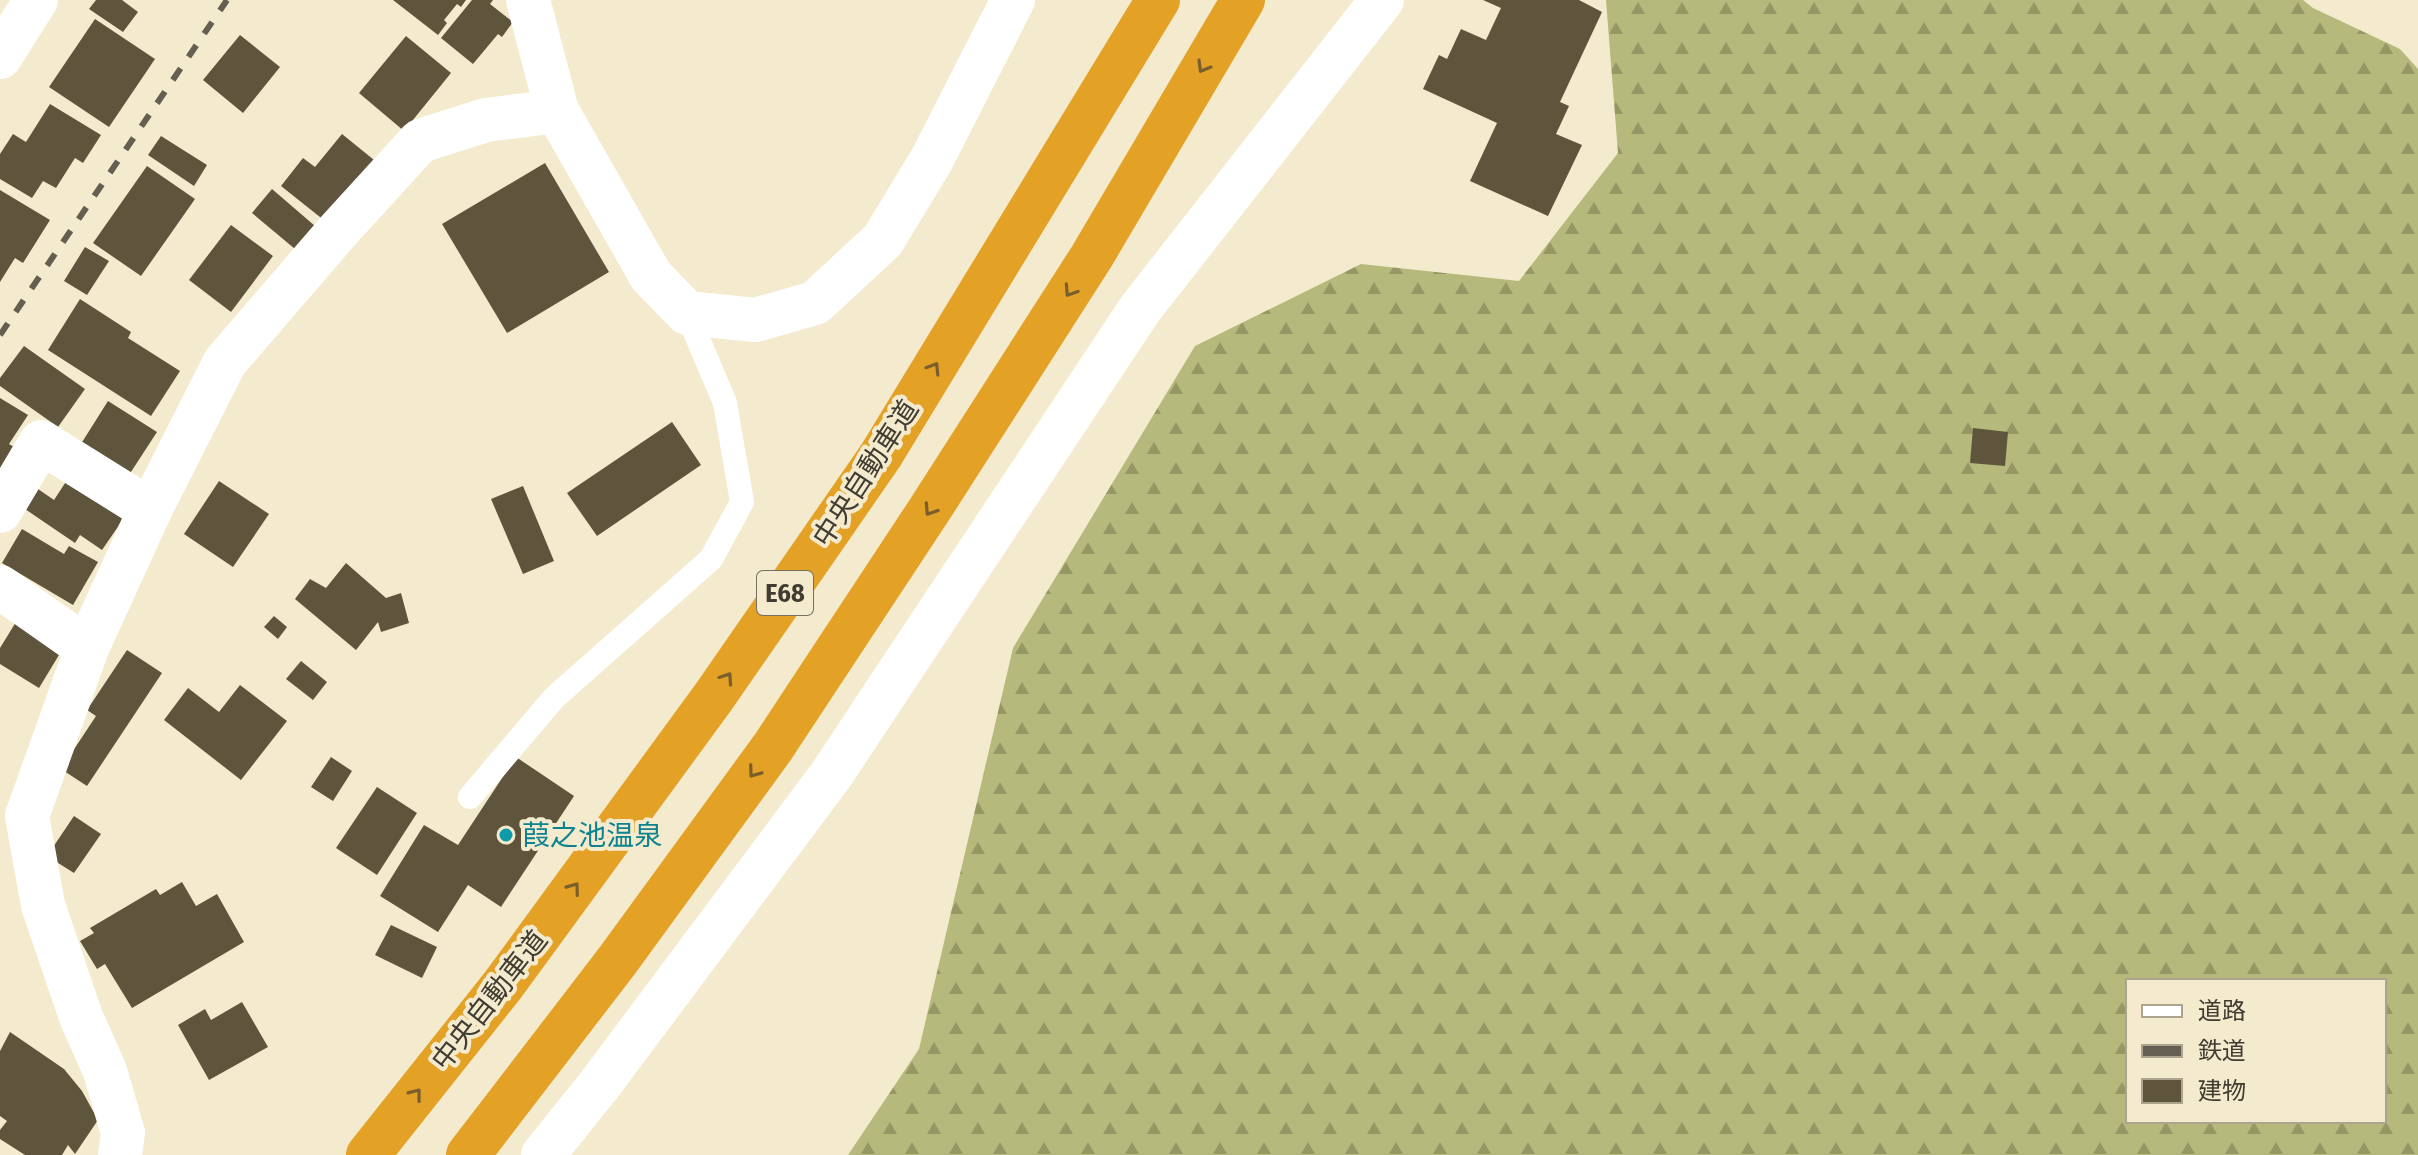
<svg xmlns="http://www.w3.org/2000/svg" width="2418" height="1155" font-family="'Fira Sans Condensed','Noto Sans JP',sans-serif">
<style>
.forest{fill:url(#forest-firs);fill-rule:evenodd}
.building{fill:#5e553c}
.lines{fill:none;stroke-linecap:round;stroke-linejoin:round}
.service{stroke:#fff;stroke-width:24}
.minor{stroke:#fff;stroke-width:44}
.motorway{stroke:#e3a126;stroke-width:44}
.rail{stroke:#655f51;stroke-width:6;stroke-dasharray:14 14;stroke-linecap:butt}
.oneway{stroke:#7a5f2d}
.culture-dot{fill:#0f9aa8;stroke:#f4eacd;stroke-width:3}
.labels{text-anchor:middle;stroke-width:8;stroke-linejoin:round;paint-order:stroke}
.shield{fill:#f4eacd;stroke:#777060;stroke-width:2}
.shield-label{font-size:26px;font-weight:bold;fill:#413c31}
.street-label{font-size:28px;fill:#413c31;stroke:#f4eacd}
.culture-label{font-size:28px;fill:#0d838f;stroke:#f4eacd;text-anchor:start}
</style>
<defs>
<pattern id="forest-firs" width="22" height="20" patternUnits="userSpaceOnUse" patternTransform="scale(2)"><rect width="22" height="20" fill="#b5b97b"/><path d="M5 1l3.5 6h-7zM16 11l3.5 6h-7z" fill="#959865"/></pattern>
</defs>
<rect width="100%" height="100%" fill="#f4eacd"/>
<path class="forest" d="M1606,0H2303L2313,8L2400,49L2418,69V1155H848L919,1049L1013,648L1195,346L1361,264L1519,281L1618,153ZM2128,981H2384V1121H2128Z"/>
<path class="building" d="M96,0H122L138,12L123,32L89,9Z
M393,0H466L461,7L457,4L444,20L447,23L438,35Z
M472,0H493L490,4L513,22L502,37L498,34L473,64L441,38Z
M1483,0H1579L1602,12L1560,102L1569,106L1556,134L1582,145L1548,216L1470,181L1497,123L1423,89L1439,55L1447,59L1461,29L1486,40L1501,8Z
M95,19L155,59L109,127L49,87Z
M240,35L280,67L243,113L203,80Z
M406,36L451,73L404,131L359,93Z
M50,104L101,135L83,163L75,158L56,188L43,181L32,198L0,179V154L13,134L26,142Z
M342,134L379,164L330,225L281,186L303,158L315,167Z
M161,136L207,165L194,186L148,155Z
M545,163L609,272L507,333L442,224Z
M147,166L195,199L141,276L93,243Z
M272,189L315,226L295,249L252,213Z
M0,190L50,220L23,263L15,258L0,282Z
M231,225L273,256L231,312L189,280Z
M85,247L109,261L87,295L64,281Z
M80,299L131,332L128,338L180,371L151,416L48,350Z
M24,346L85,389L58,427L0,386V378Z
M0,398L28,415L9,444L19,450L0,480Z
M108,401L157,432L127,478L79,447Z
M672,422L701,465L597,536L567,493Z
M1973,428L2008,432L2005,466L1970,463Z
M71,474L124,518L102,550L80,535L75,543L25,509L38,489L54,500Z
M219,481L269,514L233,567L184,534Z
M523,486L554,561L523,574L491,499Z
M22,529L64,554L69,546L98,562L73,605L2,563Z
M346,563L386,598L401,593L409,623L381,632L378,622L356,650L295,599L310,579L326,588Z
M274,616L287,627L278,639L264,627Z
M16,622L62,650L39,688L0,664V648Z
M127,650L162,673L87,786L61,769L96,716L87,710Z
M301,661L327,682L313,700L286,679Z
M240,685L287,721L241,780L164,720L188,688L219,712Z
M331,757L352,771L333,801L311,787Z
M516,757L574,796L501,907L468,885L438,932L380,896L424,825L458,845Z
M377,787L417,813L377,875L336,848Z
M74,816L101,834L74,873L47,856Z
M182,882L196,906L217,894L244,942L132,1008L105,964L97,969L80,941L94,933L90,928L156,889L160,895Z
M391,925L437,947L422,978L375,955Z
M242,1002L268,1047L209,1080L178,1025L205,1009L211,1020Z
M10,1032L64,1069L82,1091L98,1120L75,1154L68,1145L62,1155H25L0,1139V1130L7,1121L0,1116V1051Z"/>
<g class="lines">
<path class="service" d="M470,797L554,698L711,559L742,502L725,403L687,313"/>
<path class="minor" d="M528,0L557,111L651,276L687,313L755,320L815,303L883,240L932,159L1013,0
M0,57L36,0
M0,511L41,442L150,510
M0,587L87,648
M120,1155L123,1133L105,1071L81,1017L43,905L27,816L87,648L150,510L225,362L337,232L420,141L486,120L557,111
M543,1155L600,1084L831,775L1140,309L1382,0"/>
<path class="motorway" d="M368,1155L503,985L715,695L881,455L1158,0
M468,1155L617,961L773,747L928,512L1092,256L1243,0"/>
<path class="rail" d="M0,335L227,0"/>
</g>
<defs><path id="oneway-chevron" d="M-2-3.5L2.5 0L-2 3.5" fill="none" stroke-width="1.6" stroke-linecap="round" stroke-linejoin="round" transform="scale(2)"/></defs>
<g class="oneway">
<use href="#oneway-chevron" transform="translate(1203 67) rotate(120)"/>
<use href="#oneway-chevron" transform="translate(1070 291) rotate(123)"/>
<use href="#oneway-chevron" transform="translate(934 368) rotate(-58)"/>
<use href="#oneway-chevron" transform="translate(930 510) rotate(123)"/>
<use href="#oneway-chevron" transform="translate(727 678) rotate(-56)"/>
<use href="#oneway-chevron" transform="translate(754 772) rotate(126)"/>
<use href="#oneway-chevron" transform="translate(574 888) rotate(-54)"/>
<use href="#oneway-chevron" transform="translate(416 1094) rotate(-52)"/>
</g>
<circle class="culture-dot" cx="506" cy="835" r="8"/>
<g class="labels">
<rect class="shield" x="757" y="571" width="56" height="44" rx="6"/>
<g class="shield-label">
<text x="785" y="602">E68</text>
</g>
<g class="street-label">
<text transform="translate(865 473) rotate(-57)" y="10">中央自動車道</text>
<text transform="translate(489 1000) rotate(-52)" y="10">中央自動車道</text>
</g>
<g class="culture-label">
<text x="522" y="845">葭之池温泉</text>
</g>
</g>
<rect x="2126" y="979" width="260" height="144" fill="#f4eacd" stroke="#aca48f" stroke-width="2"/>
<rect x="2142" y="1005" width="40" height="12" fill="#ffffff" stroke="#aca48f" stroke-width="2"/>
<text x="2198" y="1019" font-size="24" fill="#413c31">道路</text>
<rect x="2142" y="1045" width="40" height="12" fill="#655f51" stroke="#aca48f" stroke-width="2"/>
<text x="2198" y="1059" font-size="24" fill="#413c31">鉄道</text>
<rect x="2142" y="1079" width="40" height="24" fill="#5e553c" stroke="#aca48f" stroke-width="2"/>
<text x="2198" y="1099" font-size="24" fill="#413c31">建物</text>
</svg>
